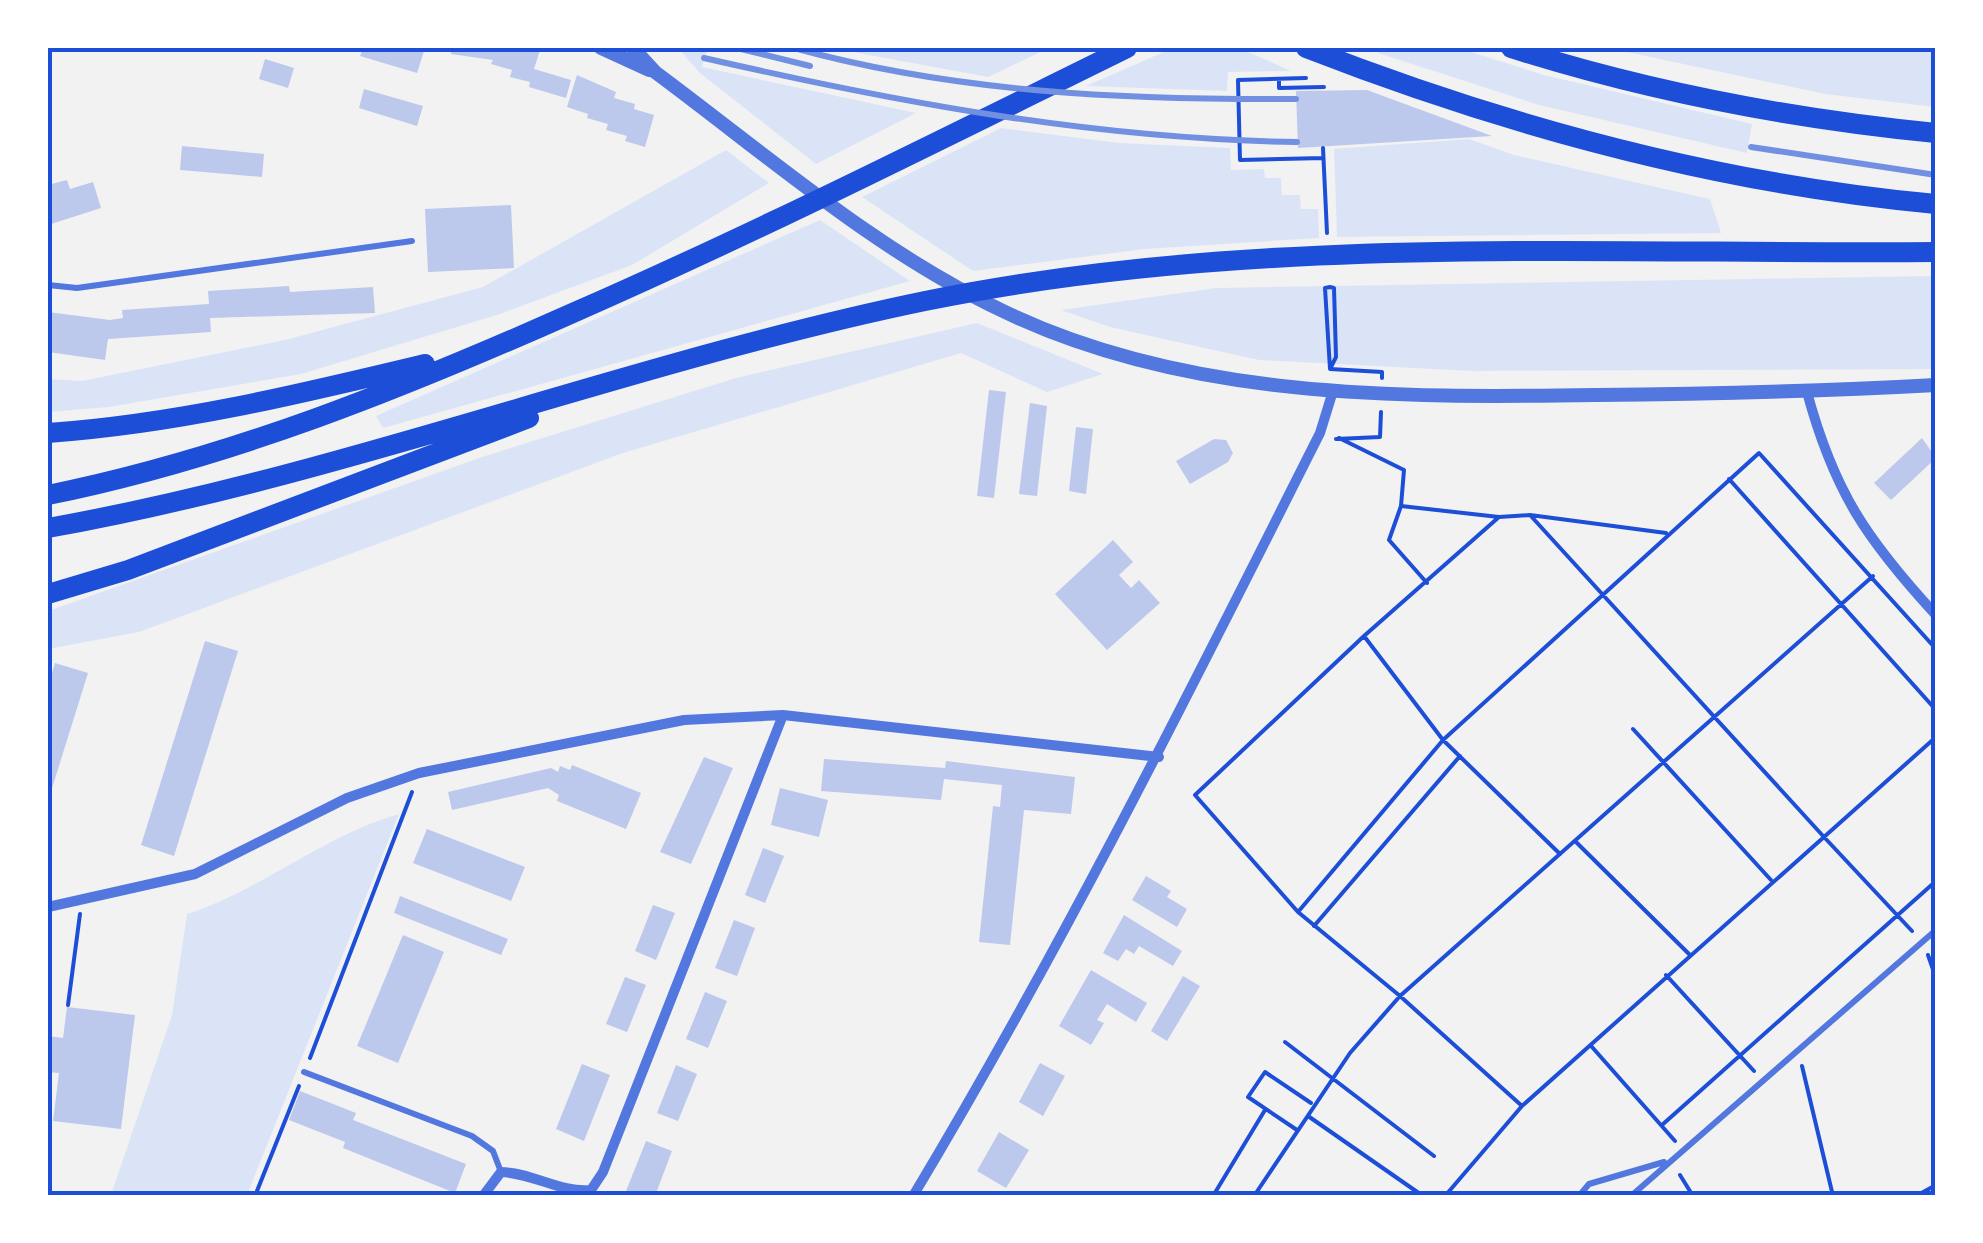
<svg xmlns="http://www.w3.org/2000/svg" width="1983" height="1243" font-family="Mulish,sans-serif">
<style>
.green{fill:#dbe4f7}
.building{fill:#bdc9ec}
.lines{fill:none;stroke-linecap:round;stroke-linejoin:round}
.path{stroke:#1d4ed8;stroke-width:4}
.service{stroke:#5277de;stroke-width:6}
.minor{stroke:#5277de;stroke-width:10}
.tertiary{stroke:#5277de;stroke-width:14}
.motorway{stroke:#1d4ed8;stroke-width:20}
.rail{stroke:#7290e2;stroke-width:6}
.neatline{fill:none;stroke:#1d4ed8;stroke-width:4}
</style>
<rect width="100%" height="100%" fill="#f2f2f2"/>
<path class="green" d="M678,48H708L702,67L916,113L816,164L700,73Z
M831,48H1049L988,77Z
M1173,48H1239L1291,71L1228,72L1227,91L1086,86Z
M1380,48H1458L1544,75L1752,124L1747,153L1539,105L1378,53Z
M1608,48H1935V107L1825,94Z
M1001,128L1119,143L1230,148L1231,170L1264,169L1265,178H1281L1282,195H1300L1301,209H1318L1319,238L1145,249L973,271L862,197Z
M1469,139L1514,155L1710,199L1721,233L1337,237L1334,149Z
M726,150L769,183L632,265L497,315L301,374L109,407L48,412V379L82,381L285,340L483,287Z
M820,220L910,281L383,428L376,416Z
M1935,276V369L1471,371L1259,360L1110,327L1061,310L1216,288Z
M977,323L1103,374L1047,392L961,353L623,453L139,632L48,649V611L485,456L736,378Z
M399,814L247,1195H111L172,1015L187,914C262,890 324,835 399,814Z"/>
<path class="building" d="M353,48H425L417,73L360,56L362,51Z
M452,48L540,50L534,69L571,80L566,98L529,87L530,82L510,77L512,70L491,64L493,60L451,54Z
M265,59L294,68L288,88L259,79Z
M577,75L616,92L614,98L635,104L634,109L654,115L645,147L625,141L627,136L606,130L608,124L587,118L588,114L567,107Z
M364,89L423,106L417,126L359,108Z
M1367,90L1492,136L1298,148L1296,91Z
M182,146L264,154L262,177L180,170Z
M67,180L70,189L93,182L101,208L48,225V185Z
M511,205L514,268L428,272L425,209Z
M289,286L290,292L373,287L375,313L210,318L211,332L108,339L105,360L48,352V312L110,320L123,318L122,310L209,304L208,291Z
M989,390L1006,392L994,498L977,496Z
M1030,403L1047,406L1037,496L1019,494Z
M1076,427L1093,429L1086,494L1069,491Z
M1922,438L1936,458L1891,500L1874,483Z
M1214,439L1226,440L1233,453L1228,462L1190,484L1176,461Z
M1113,540L1133,562L1119,575L1131,588L1139,580L1160,603L1107,650L1055,594Z
M205,641L238,651L174,856L141,845Z
M55,663L88,673L48,801V687Z
M704,757L733,768L691,864L660,852Z
M824,759L945,768L946,761L1075,777L1071,814L1024,810L1010,945L979,942L993,806L1000,807L1002,785L944,779L941,800L821,791Z
M572,765L641,793L626,829L557,801L559,795L548,788L452,810L448,792L551,768L558,772L560,766L570,770Z
M780,788L828,800L819,837L771,825Z
M427,829L525,867L511,901L413,863Z
M763,848L784,856L765,903L745,895Z
M1146,876L1171,891L1167,897L1187,909L1177,927L1132,900Z
M400,896L508,939L501,955L394,913Z
M653,905L675,913L656,960L635,951Z
M1124,915L1182,951L1173,966L1139,946L1134,954L1126,949L1118,961L1103,953Z
M734,920L755,928L737,976L715,968Z
M403,935L444,952L398,1063L357,1046Z
M1091,970L1147,1003L1136,1022L1107,1004L1097,1020L1104,1023L1091,1045L1059,1026Z
M1183,976L1200,986L1167,1041L1151,1031Z
M625,977L646,985L627,1032L606,1024Z
M705,992L727,1001L708,1048L686,1039Z
M67,1007L135,1015L121,1129L53,1121L59,1073L48,1072V1036L63,1038Z
M1040,1063L1065,1076L1043,1116L1019,1102Z
M582,1064L610,1075L584,1141L556,1129Z
M676,1065L697,1074L678,1121L657,1113Z
M300,1091L356,1113L353,1120L466,1164L455,1193L343,1148L345,1142L289,1120Z
M999,1132L1029,1150L1006,1188L977,1171Z
M646,1141L672,1151L655,1196H624Z"/>
<g class="lines">
<path class="path" d="M1306,78L1238,80L1240,160L1323,158
M1279,79V88L1324,87
M1323,148L1327,233
M1330,287L1334,288L1336,357L1330,369L1325,288Z
M1330,369L1382,372V378
M1339,438L1404,470L1401,506
M1336,439L1380,437L1381,412
M1729,479L1936,710
M1530,515L1824,837L1936,737
M1427,583L1389,540L1401,506L1499,517L1530,515L1666,533
M1364,636L1499,517
M1633,729L1771,880
M1576,842L1690,955
M1298,912L1443,740L1759,453L1936,649
M1314,926L1460,756
M1928,955L1936,978
M1666,975L1754,1071
M68,1005L80,914
M1285,1042L1434,1156
M1592,1047L1675,1141
M310,1058L412,792
M1802,1066L1833,1196
M1522,1106L1400,996L1298,912L1195,795L1364,636L1443,740L1560,854
M1308,1116L1423,1196
M1662,1125L1936,881
M1297,1130L1248,1097L1265,1072L1311,1103
M1680,1175L1693,1196
M255,1196L299,1086
M1213,1196L1265,1110
M1254,1196L1350,1053L1400,996L1873,576
M1445,1196L1522,1106L1824,837L1912,931
M1916,1196L1936,1185"/>
<path class="service" d="M48,285L77,288L412,241
M304,1072L472,1136L493,1151L501,1172
M1579,1196L1589,1184L1664,1162
M1631,1196L1936,930"/>
<path class="minor" d="M1807,392C1834,492 1867,540 1936,615
M48,907L195,874L347,798L419,773L684,720L783,715L1159,757
M483,1196L501,1172C533,1173 560,1193 591,1190L603,1172L783,715
M913,1196C1062,948 1190,691 1320,433L1333,391"/>
<path class="tertiary" d="M601,48L649,70
M633,48L655,72C767,155 876,251 1003,311C1186,399 1397,398 1596,395C1709,394 1822,391 1936,385"/>
<path class="motorway" d="M1306,48C1509,127 1718,184 1936,204
M1511,48C1647,91 1793,119 1936,133
M48,433C176,424 300,394 425,364
M48,495C231,458 404,388 575,312C762,230 944,138 1127,48
M48,528C345,475 630,362 925,301C1256,233 1600,255 1936,252
M48,594L128,570L529,418"/>
<path class="rail" d="M737,48L810,66
M794,48C957,93 1127,100 1296,99
M704,58C900,103 1096,139 1297,142
M1751,147L1936,175"/>
</g>
<rect width="1983" height="1243" fill="none" stroke="#ffffff" stroke-width="100"/>
<rect x="50" y="50" width="1883" height="1143" class="neatline"/>
</svg>
